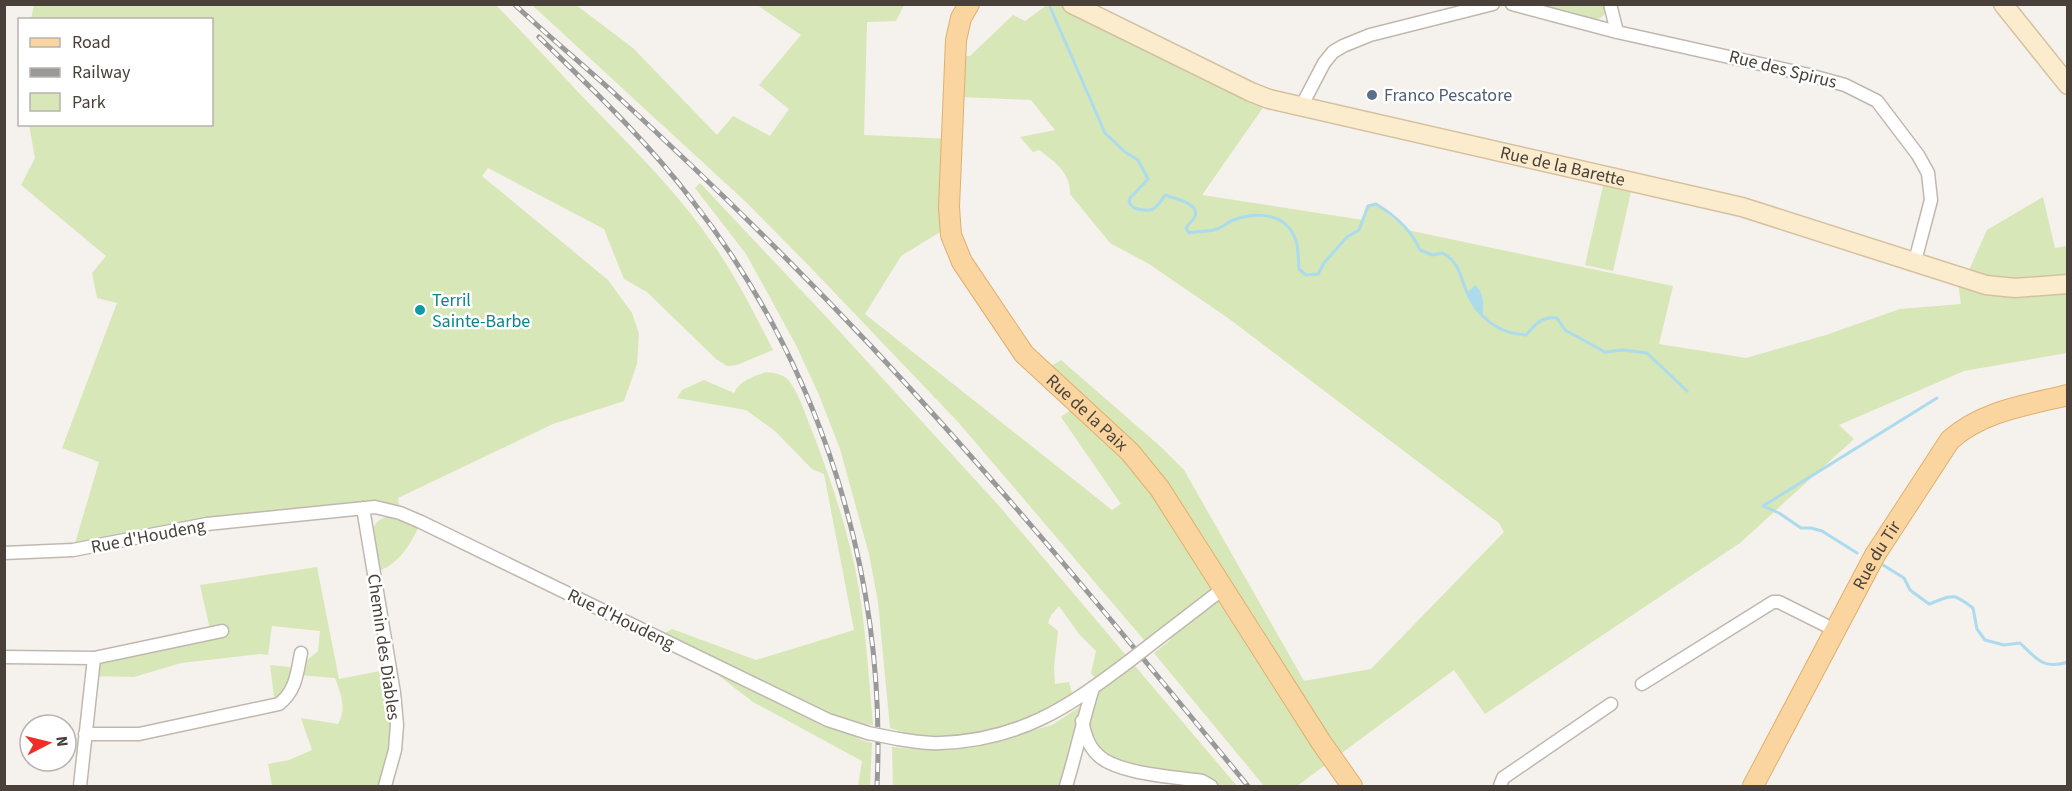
<svg xmlns="http://www.w3.org/2000/svg" width="2072" height="791" font-family="'Source Sans 3',sans-serif">
<style>
.green{fill:#d7e7b7}
.water{fill:#acdbee}
.lines{fill:none;stroke-linecap:round;stroke-linejoin:round}
.stream{stroke:#acdbee;stroke-width:3}
.street-casing{stroke:#c0b8ae;stroke-width:15}
.secondary-casing{stroke:#d5c19f;stroke-width:21}
.primary-casing{stroke:#dfb06f;stroke-width:22}
.street{stroke:#fff;stroke-width:12}
.secondary{stroke:#fcecce;stroke-width:18}
.primary{stroke:#fad5a0;stroke-width:20}
.rail-casing{stroke:#999;stroke-width:5}
.rail{stroke:#fff;stroke-width:3;stroke-dasharray:9;stroke-linecap:butt}
.street-bridge-casing{stroke:#c0b8ae;stroke-width:15;stroke-linecap:butt}
.street-bridge{stroke:#fff;stroke-width:12}
.service-dot{fill:#5c6f8a;stroke:#fff;stroke-width:2}
.culture-dot{fill:#0f9aa8;stroke:#fff;stroke-width:2}
.labels{text-anchor:middle;stroke-width:5;stroke-linejoin:round;paint-order:stroke}
.street-label{font-size:18px;fill:#494139;stroke:#fff}
.service-label{font-size:18px;fill:#4e5e75;stroke:#fff;text-anchor:start}
.culture-label{font-size:18px;fill:#0d838f;stroke:#fff;text-anchor:start}
</style>
<rect width="100%" height="100%" fill="#f5f1ec"/>
<path class="green" d="M34,5H496C524,34 552,64 580,94C627,143 677,190 715,247C738,280 755,315 773,350L737,365L727,366L716,359L647,292L624,279L604,229L488,168L482,176L608,280L632,313L639,334L637,364L624,401L553,424L398,498L400,513L421,522C412,542 400,563 379,571C372,547 361,516 399,515L350,509L73,550L99,462L62,448L117,303L97,298L92,273L106,256L21,185L35,158L29,125L212,124V20L31,19Z
M532,5H576L633,48L717,135L733,116L770,136L789,109L759,85L801,35L757,5H904L896,21L867,22L864,135L952,139L950,226L901,256L865,314L1112,510L1121,504L1061,417L1079,404L1043,371L1061,360L1161,447L1184,470L1304,681L1371,669L1504,532L1499,523L1228,318L1149,264L1110,243L1070,194C1071,173 1054,161 1039,150L1033,152L1020,137L1055,130L1031,100L961,97L962,56H970L1013,15L1025,21L1047,5H1072L1269,99L1202,195L1363,220L1368,206L1376,204L1407,230L1673,286L1659,344L1746,358L1826,335L1900,309L1961,304L1958,283L1965,279L1987,230L2043,197L2055,248L2067,246V353L1964,371L1839,425L1854,439L1740,543L1485,714L1454,670L1297,786H1264L1154,653L1168,642L1204,603L1144,640L959,423L812,269L747,203Z
M1547,5H1605C1607,14 1603,19 1593,19L1551,9Z
M700,183L831,322L1000,507L1237,786H1211L1111,764L1085,733L1099,684L1091,673L1096,651L1079,634L1059,606L1051,615L1048,623L1058,631L1054,667L1055,684L1069,682L1074,701L1041,720L938,743L890,728L878,602L869,554L840,449L819,395L796,345L746,254L695,188Z
M1603,186L1631,192L1613,271L1585,265Z
M766,372C775,373 784,374 790,382C801,398 807,419 814,436C833,486 850,537 859,589C866,634 869,680 873,725L830,721L861,740L872,743L870,786H858L862,761L753,702L688,652L659,637L672,629L756,660L854,630L824,474L812,469L775,431L746,410L677,398L682,390L704,380L734,393C740,380 753,377 766,372Z
M317,567L339,679L390,669L397,725L385,786H272L268,764L289,760L312,750L301,718L338,724C347,708 341,694 335,678L297,675L275,705L270,665L298,668L318,651L320,631L272,626L268,655L261,654L181,663L134,677L92,676L94,658L211,634L200,585Z
M1081,706L1079,726L1064,786H893L892,747L924,750L968,748L1052,725Z"/>
<path class="water" d="M1475,285C1485,294 1483,304 1483,317L1467,293Z"/>
<g class="lines">
<path class="stream" d="M1050,7L1105,133L1125,152L1138,160L1148,179L1130,198L1129,203L1134,208C1153,213 1154,211 1165,195C1172,198 1200,203 1195,216C1194,220 1189,223 1186,228L1189,233C1198,231 1209,232 1217,229C1223,227 1228,222 1233,220C1258,211 1287,213 1296,241C1299,249 1298,260 1299,269L1306,275L1318,274L1324,263L1347,237L1359,230L1368,206L1376,204C1394,215 1412,231 1420,250L1432,255L1442,253C1458,260 1460,275 1466,290C1476,316 1498,334 1526,335C1535,324 1542,316 1557,318L1565,330L1605,352L1623,350L1647,353L1687,391
M1857,553L1822,531L1811,528H1801L1779,513L1763,506L1937,398
M1883,565L1904,578L1910,590L1929,604C1953,595 1952,592 1973,608L1977,629L1985,640L2004,645L2020,643C2036,658 2043,670 2068,662"/>
<g class="street-casing">
<path id="street" d="M1512,4L1617,32L1805,74L1845,85L1877,101L1918,155L1928,173L1931,200L1915,261
M1610,4L1617,32
M1301,107L1324,63L1333,52L1343,46L1370,35L1493,4
M363,508L394,693L397,725L395,750L385,786
M4,553L73,550L207,524L375,507L400,513L421,522L828,720L868,733
M1159,638L1224,588
M4,657L94,658L222,631
M1642,684L1773,602H1779L1835,630
M1082,721C1085,734 1088,746 1098,755C1117,774 1175,777 1202,781L1211,786
M85,734H139L279,704C296,691 297,673 301,653
M898,739C912,741 926,744 940,743C1020,740 1067,708 1128,662
M80,786L94,658
M1066,786C1076,754 1083,720 1093,688
M1500,786L1503,778L1611,704"/>
</g>
<g class="secondary-casing">
<g id="secondary">
<path id="s1" d="M1072,4L1251,92L1269,99L1742,207L1986,285L2015,288L2068,284"/>
<path d="M2003,4L2068,85"/>
</g>
</g>
<g class="primary-casing">
<g id="primary">
<path id="s2" d="M969,4L961,18L956,40L949,207L951,235L962,262L1024,354L1130,452L1160,489L1321,742L1352,786"/>
<path id="s3" d="M1753,786L1875,555L1950,440C1982,411 2027,405 2068,395"/>
</g>
</g>
<use href="#street" class="street"/>
<use href="#secondary" class="secondary"/>
<use href="#primary" class="primary"/>
<g class="rail-casing">
<path id="rail" d="M514,4C547,35 582,64 615,94C702,174 788,258 869,344C1002,486 1125,636 1248,786
M539,37C592,89 646,140 691,199C821,365 887,576 877,786"/>
</g>
<use href="#rail" class="rail"/>
<g class="street-bridge-casing">
<path id="street-bridge" d="M1128,662L1159,638
M868,733L898,739"/>
</g>
<use href="#street-bridge" class="street-bridge"/>
</g>
<circle class="service-dot" cx="1372" cy="95" r="6"/>
<circle class="culture-dot" cx="420" cy="310" r="6"/>
<g class="labels">
<g class="street-label">
<text transform="translate(1783 69) rotate(14)" y="6">Rue des Spirus</text>
<text dy="6" stroke="none"><textPath href="#s1" startOffset="520">Rue de la Barette</textPath></text>
<text dy="6" stroke="none"><textPath href="#s2" startOffset="460">Rue de la Paix</textPath></text>
<text transform="translate(148 536) rotate(-11)" y="6">Rue d'Houdeng</text>
<text dy="6" stroke="none"><textPath href="#s3" startOffset="262">Rue du Tir</textPath></text>
<text transform="translate(621 619) rotate(26)" y="6">Rue d'Houdeng</text>
<text transform="translate(384 647) rotate(82)" y="6">Chemin des Diables</text>
</g>
<g class="service-label">
<text x="1384" y="101">Franco Pescatore</text>
</g>
<g class="culture-label">
<text x="432" y="306">Terril<tspan x="432" dy="21">Sainte-Barbe</tspan></text>
</g>
</g>
<rect width="2072" height="791" fill="none" stroke="#494139" stroke-width="12"/>
<rect x="18" y="18" width="195" height="108" fill="#ffffff" stroke="#b6b3b0" stroke-width="1.5"/>
<rect x="30" y="38" width="30" height="9" fill="#fad5a0" stroke="#b6b3b0" stroke-width="1.5"/>
<text x="72" y="48" font-size="18" fill="#494139">Road</text>
<rect x="30" y="68" width="30" height="9" fill="#999999" stroke="#b6b3b0" stroke-width="1.5"/>
<text x="72" y="78" font-size="18" fill="#494139">Railway</text>
<rect x="30" y="93" width="30" height="18" fill="#d7e7b7" stroke="#b6b3b0" stroke-width="1.5"/>
<text x="72" y="108" font-size="18" fill="#494139">Park</text>
<g transform="translate(48 743) rotate(83)"><circle r="28" fill="#ffffff" stroke="#b6b3b0" stroke-width="1.5"/>
<path d="M0-4.5L10 22L0 15L-10 22Z" fill="#f02d27"/>
<text y="-9" font-size="16" font-weight="bold" text-anchor="middle" fill="#494139">N</text>
</g>
</svg>
